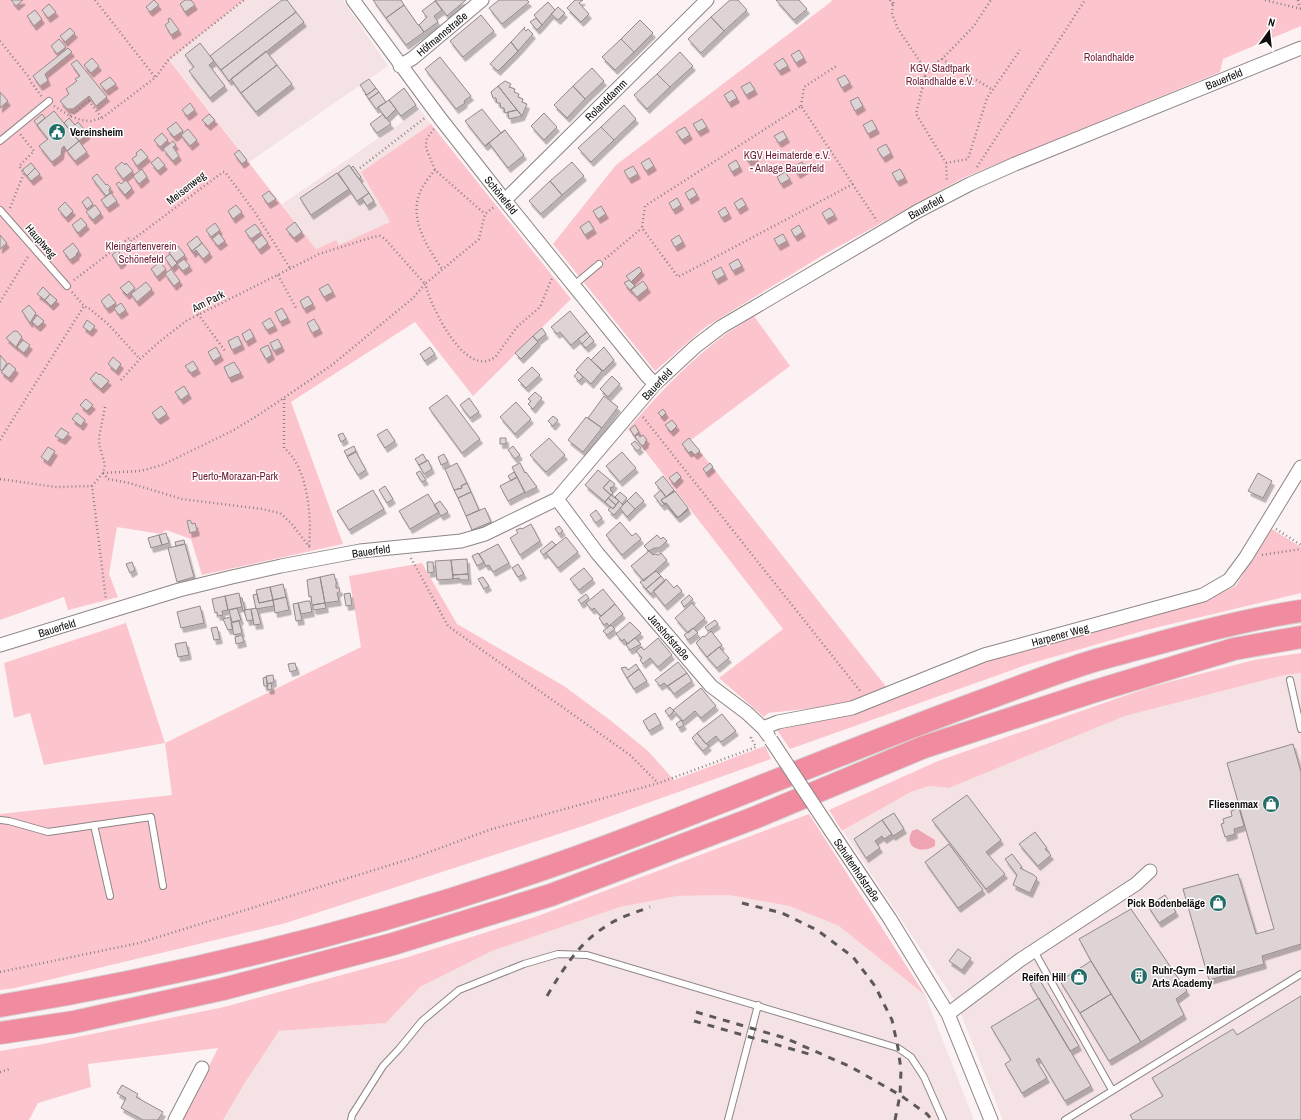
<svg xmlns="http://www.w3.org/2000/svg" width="1301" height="1120" font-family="'Archivo Narrow',sans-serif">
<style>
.built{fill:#f4e2e4}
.green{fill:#fcc5cd}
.water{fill:#eea4b1}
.building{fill:#ded4d5;stroke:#938a8b;filter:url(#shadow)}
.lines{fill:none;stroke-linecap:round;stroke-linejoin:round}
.lane-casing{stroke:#8e8586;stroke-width:8}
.street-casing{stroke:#8e8586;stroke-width:15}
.highway-casing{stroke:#d4d3d3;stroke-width:24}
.path{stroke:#8a8384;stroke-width:2.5;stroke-dasharray:1 3;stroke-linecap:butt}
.lane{stroke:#fff;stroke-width:6}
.street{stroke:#fff;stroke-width:13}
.highway{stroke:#f18b9f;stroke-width:22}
.rail{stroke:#5e5959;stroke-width:3;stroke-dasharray:7 7;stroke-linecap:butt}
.street-bridge-casing{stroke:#8e8586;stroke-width:15;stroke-linecap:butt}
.street-bridge{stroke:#fff;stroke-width:13}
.labels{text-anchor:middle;stroke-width:3;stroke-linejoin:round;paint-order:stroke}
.street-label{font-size:11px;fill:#0e0b0b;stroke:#fff}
.park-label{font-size:11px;fill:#6e1a32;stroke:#fff}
.poi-label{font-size:11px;font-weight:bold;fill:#0e0b0b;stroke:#fff;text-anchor:end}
</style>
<defs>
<filter id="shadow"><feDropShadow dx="2.5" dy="4.5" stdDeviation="0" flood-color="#0004"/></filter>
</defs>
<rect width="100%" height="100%" fill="#fcf2f3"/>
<path class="built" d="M244,0H343L388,66L249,162L169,59Z
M420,110L431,124L361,172L390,222L339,245L336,240L316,249L282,204Z
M1301,673V1120H1003L957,1004L843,831L911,792L929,786L949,788L1125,716L1285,675Z
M729,895L789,906L839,926L925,995L974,1120H223L246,1081L279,1031L386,1023L420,987L492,951L620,907L677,896Z"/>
<path class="green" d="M0,0H244L169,60L316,249L336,240L339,245L390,222L361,172L431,124L571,299L473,396L415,322L291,402L343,544L202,575L191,539L166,530L161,534L117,527L109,574L118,597L68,610L64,597L0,620Z
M831,0H1301V26L1223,59L1220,72L963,178L825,254L704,328L655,371L553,244L616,165L832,1Z
M754,316L790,366L691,440L888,689L842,705L768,713L764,717L719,678L783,629L628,429C656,397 684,366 718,340C729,331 742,324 754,316Z
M1270,528L1301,547V593L1146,630L1029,664L790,749L777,730L855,714L986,660L1203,600L1236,586Z
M422,563L457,624L564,686L610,720L648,751L674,780L765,746L771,759L583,826L286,923L15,988L0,990V814L172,795L165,743L44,765L30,713L14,718L4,663L126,623L165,743L361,647L349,576Z
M1301,653V673L1285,675L1125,716L949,788L929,786L911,792L842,831L829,810L938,761L1150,687L1254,660Z
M809,814L925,995L839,926L789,906L729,895L677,896L620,907L492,951L420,987L386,1023L279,1031L246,1081L223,1120H182L218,1048L88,1064L91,1087L38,1103L29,1120H0V1051L43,1044L224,1007L408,957L538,916Z"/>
<path class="water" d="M917,829L935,840V846C921,854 903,848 912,831Z"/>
<path class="building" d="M11,0H23L16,6Z
M154,0L159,5L150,12L146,7Z
M185,0H191L195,5L185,12L180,4Z
M282,0H287L296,12L221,70L210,56Z
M373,0H401L404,5L386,18Z
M435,0H466L447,16Z
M499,0H527L529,2L502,24L489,8Z
M575,0H583L579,3L589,14L581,22L567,8Z
M730,0H738L747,10L724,31L711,17Z
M776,0H799L807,9L794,20Z
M435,1L442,10L434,16L438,22L424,32L419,25L427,17L422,11Z
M548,2L555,10L542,25L534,15Z
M49,4L56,12L48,18L42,10Z
M404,5L418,25H419L424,32L406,45L386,18Z
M558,7L565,13L558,20L551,14Z
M35,10L42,19L34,26L27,16Z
M296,12L304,22L229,81L221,70Z
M481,15L494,31L463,57L450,41Z
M711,17L724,31L701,53L688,39Z
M170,18L179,30L171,35L165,25L169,22L168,19Z
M536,18L542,25L537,30L530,22Z
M640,20L653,33L634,52L621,39Z
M525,27L524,29L526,31L528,29L533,34L518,51L511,42Z
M70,28L75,33L65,42L60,36Z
M59,39L66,47L57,54L51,46Z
M621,39L634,52L615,70L602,57Z
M511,42L518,51L498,71L490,64Z
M200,43L214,61L209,65L225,86L210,98L189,71L194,67L185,55Z
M68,48L72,52L45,74L48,81L40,86L33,76Z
M799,50L804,58L796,63L791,55Z
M266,51L277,65L241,93L231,79Z
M680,52L693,66L670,87L657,74Z
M440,57L471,96L464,101L465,103L456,109L425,69Z
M92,58L99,66L91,73L84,65Z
M783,58L788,66L779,71L774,64Z
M77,60L107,97L96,106L89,96L73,109H67L60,101L69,94L66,89L77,81L75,79L80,76L71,64Z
M277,65L292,84L256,112L241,93Z
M592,68L604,81L585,99L573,86Z
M657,74L670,87L647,109L634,95Z
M845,75L850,83L842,88L837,79Z
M110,77L116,84L106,91L100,84Z
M369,79L376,88L367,95L360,85Z
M505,81L511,84L509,87L515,89L514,92L519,94L518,97L523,99L522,102L527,104L522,116L498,86Z
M750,82L755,90L746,95L741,87Z
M498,86L517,110L505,113L504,108H501L500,103H497L496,98H493L491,92Z
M573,86L585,99L567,118L554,105Z
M376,88L379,92L369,99L365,94L367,95Z
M404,88L416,105L401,116L389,100Z
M732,90L737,98L729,103L724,95Z
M0,92L8,101L0,108Z
M379,92L386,102L376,109L369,99Z
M858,97L863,106L855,111L850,101Z
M389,100L396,109L386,119L378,107Z
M190,103L195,110L187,116L182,110Z
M624,105L636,119L614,140L601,127Z
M482,109L501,133L505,130L485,146L465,121Z
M517,110L522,116L509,119L508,112Z
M54,111L79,141L67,151L64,146L62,148L61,155L52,162L39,146L48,139L37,125Z
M544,113L557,127L544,140L531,126Z
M42,114L45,118L37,125L34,121Z
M209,114L215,120L208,126L202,120Z
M383,114L391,124L377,133L370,124Z
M69,118L75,125L78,122L88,134L79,141L64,123Z
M702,119L707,127L698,132L693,124Z
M872,120L877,129L868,134L863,125Z
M176,122L183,131L174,137L167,129Z
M601,127L614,140L591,162L578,148Z
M685,127L690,135L682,140L676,132Z
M188,129L197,140L190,146L181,135Z
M505,130L524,155L508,168L489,143L485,146Z
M783,131L787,138L779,143L774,136Z
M162,133L168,140L160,147L154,140Z
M79,141L87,152L75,161L67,151Z
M173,141L176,145L173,147L179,156L173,161L163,149Z
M886,144L891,153L883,158L877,149Z
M141,149L148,157L137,166L132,159L137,155L136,153Z
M239,150L247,160L242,164L234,154Z
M752,150L756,157L749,162L744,155Z
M158,157L165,165L158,171L151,163Z
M649,158L654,166L646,171L641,163Z
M736,160L740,167L732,172L728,165Z
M122,162L125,165L126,163L133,171L123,179L115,168Z
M572,162L584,176L562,195L550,181Z
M802,162L806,169L798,174L793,167Z
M31,163L35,168L27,176L22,170Z
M349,165L369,193L357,201L338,173Z
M353,166L361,177L359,179L351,168Z
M633,166L638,174L629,179L624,171Z
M35,168L40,174L31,181L27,176Z
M142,169L147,177L139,184L133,176Z
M900,169L905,178L897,182L892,173Z
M785,172L790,179L781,184L777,177Z
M337,173L349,189L311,215L300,198Z
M97,174L106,185L107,184L111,188L109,189L110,193L106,196L92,178Z
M126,180L132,188L125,195L116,184L119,182L121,184Z
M550,181L562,195L541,214L529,201Z
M693,188L697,195L689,200L685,193Z
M269,191L276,199L268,204L262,196Z
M111,193L117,201L107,208L101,200Z
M369,193L374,201L367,206L362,198Z
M88,197L93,204L87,209L82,202Z
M677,198L681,205L673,210L669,203Z
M742,198L746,205L738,210L734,203Z
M65,202L73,211L66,218L58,209Z
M95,205L101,213L93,220L86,212Z
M236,205L242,212L233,219L228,211Z
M601,206L606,214L598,219L593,211Z
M725,207L729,214L722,218L718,212Z
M830,208L835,215L826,220L822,213Z
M81,218L87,225L78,233L72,225Z
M589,221L594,229L585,235L580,227Z
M295,222L302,232L294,238L286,229Z
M215,223L220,230L211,237L206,230Z
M255,224L261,232L251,239L245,231Z
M799,225L803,232L795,237L791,230Z
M219,233L225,241L218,246L212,239Z
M783,234L787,241L778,246L774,239Z
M0,235L7,243L0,249Z
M262,235L268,243L259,250L253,242Z
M679,235L683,242L675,247L671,240Z
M197,236L202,243L192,251L187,244Z
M73,243L79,251L76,254L77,255L70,260L63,251Z
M202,243L210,253L203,259L196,250L193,253L192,251Z
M178,246L185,255L176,262L169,253Z
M118,250L124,261L119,265L112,255Z
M170,254L177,263L172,268L165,258Z
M184,259L190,266L183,271L177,264Z
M738,259L742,266L733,271L729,264Z
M160,262L166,269L157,277L151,269Z
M639,267L642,271L631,282L626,276Z
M721,267L725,275L716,280L712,272Z
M171,269L180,281L174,286L165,274Z
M629,280L635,286L630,290L624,283Z
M129,281L135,288L127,295L120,288Z
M643,281L648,288L637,297L631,290Z
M146,282L152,289L137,302L131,294Z
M328,284L333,292L324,297L319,289Z
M43,287L50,294L45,300L37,294Z
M50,294L57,300L51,306L45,300Z
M109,294L116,303L107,309L101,301Z
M308,296L313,304L304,309L300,301Z
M121,303L126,310L119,315L114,308Z
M29,305L36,313L30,323L22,311Z
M282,308L288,318L280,322L275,312Z
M570,311L587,332L571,345L560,332L557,334L551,327Z
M37,315L44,321L38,327L32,322Z
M270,318L275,326L267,330L262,323Z
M314,319L320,329L312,333L307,323Z
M87,320L95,326L90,332L83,327Z
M542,328L546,334L537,341L533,336Z
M250,329L254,337L246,342L242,334Z
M14,331H17L22,337L16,347L6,338Z
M587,332L590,336L582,344L578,339Z
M238,336L242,345L232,350L228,341Z
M533,336L538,342L521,359L515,353Z
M590,336L594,341L586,348L582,344Z
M278,339L282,347L274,351L270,343Z
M23,340L30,345L24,353L17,347Z
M268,345L272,355L266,359L260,349Z
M216,347L221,356L213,361L208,352Z
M430,347L435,354L425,361L420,354Z
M604,347L614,360L603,371L591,360Z
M0,355L7,363L2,371L0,369Z
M113,357L121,364L116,371L108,364Z
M588,357L602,371L591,384L576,370Z
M193,361L198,369L191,373L185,366Z
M234,362L241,373L229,378L224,367Z
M9,363L16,369L9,378L1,372Z
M532,367L540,375L526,388L518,380Z
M96,372L99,375L100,374L109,381L101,389L90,379Z
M578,372L583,377L579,381L574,376Z
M612,376L620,384L608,397L600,389Z
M184,386L189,394L181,400L175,392Z
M535,392L542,398L533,409L528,404L531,401L528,399Z
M447,395L480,439L462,453L429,408Z
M604,396L618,407L602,428L588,418Z
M469,398L479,412L470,418L460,405Z
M86,399L93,405L87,411L80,405Z
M516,402L531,419L515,434L500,417Z
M161,406L167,414L158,420L152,413Z
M663,409L666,413L662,417L658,413Z
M77,413L85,420L81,426L72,419Z
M553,416L558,420L553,426L548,421Z
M586,417L602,428L583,452L568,440Z
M672,420L677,426L671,432L665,425Z
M635,425L639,432L634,436L630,429Z
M61,428L69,433L63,440L55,436Z
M387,429L395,441L385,448L377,435Z
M343,433L346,439L341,442L338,435Z
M638,434L640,437L643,435L647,440L645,442L646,443L642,446L635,437Z
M500,438H506V444H500Z
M549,438L565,455L546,472L530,455Z
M689,438L700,451L695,455L691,451L689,453L682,444Z
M635,441L641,448L637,451L631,444Z
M354,446L356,451L347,456L344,451Z
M513,446L520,455L515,459L508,450Z
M48,447L55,451L48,462L41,457Z
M356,452L366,470L358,475L347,457Z
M622,452L636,468L620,482L606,466Z
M423,454L427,461L419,465L415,459Z
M444,454L448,462L441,465L438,457Z
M428,460L432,469L424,474L419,465Z
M457,463L467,483L461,486L462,488L454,490L445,469Z
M520,463L525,473L526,472L537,487L525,493L512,467Z
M710,463L713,467L706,473L703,469Z
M598,470L610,480L603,488L611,495L605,502L585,485Z
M420,471L426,480L422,482L416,473Z
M514,472L517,477L511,481L508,476Z
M677,472L681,477L674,484L669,478Z
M1258,473L1272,481L1263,498L1248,491Z
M663,476L674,490L666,497L655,483Z
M517,477L525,492L508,501L500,486Z
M610,480L615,484L612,488L611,487L610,488L611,489L610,490L613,493L611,495L603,488Z
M467,483L471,492L458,498L454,490L462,488L461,486Z
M385,486L393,499L387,503L379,490Z
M373,490L384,509L349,530L337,511Z
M661,490L666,497L675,491L661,500L664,504L666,503L678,518L689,509L677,518L665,504L662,506L654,496Z
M675,491L688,508L678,518L666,503L664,504L661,500Z
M471,492L479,510L466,516L458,498Z
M620,492L627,498L622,504L615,497Z
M636,492L644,501L635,509L627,501Z
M428,494L439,512L410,529L399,511Z
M611,495L619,501L616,505L608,498Z
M608,498L616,505L613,509L605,502Z
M440,501L448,512L441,516L434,505Z
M619,501L623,505L614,515L608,510L611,507L613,509Z
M627,501L635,509L627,517L620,508Z
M485,508L491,522L472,530L466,516Z
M596,510L602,518L596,523L590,515Z
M190,520L192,524L195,523L197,531L190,533L187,521Z
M620,522L632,536L636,533L641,539L622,555L606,535Z
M531,524L540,541L520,555L510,538L518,533L516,530L521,528L522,529Z
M559,526L563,531L559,534L555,529Z
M166,533L169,543L162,545L159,535Z
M159,535L162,545L151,548L148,538Z
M657,535L661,539L663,537L667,541L659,548H654L649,551L644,546Z
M566,537L578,552L558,568L546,553Z
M184,540L185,544L176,546L175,542Z
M552,541L556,545L543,555L540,551Z
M185,544L194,577L177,582L168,548Z
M498,544L509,563L493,572L489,565L486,566L479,554Z
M649,551L653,555L655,554L658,555L661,553L667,560L644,581L631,566Z
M478,553L484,562L477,566L472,556Z
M467,559L468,574L453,575L451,560Z
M451,560L453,579L437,580L435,561Z
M132,562L135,570L130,573L126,564Z
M427,562H433L434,572L428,573Z
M518,564L524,574L518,577L512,568Z
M584,568L593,579L579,590L570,579Z
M656,571L661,576L646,589L640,582Z
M334,574L336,582L337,583H336V588H339L340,591L337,593L339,601L325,603L320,577Z
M468,574L469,580H460L459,578L453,579V575Z
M661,576L665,581L651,594L646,589Z
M320,577L325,603L312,605L311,596L309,597L307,580Z
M483,577L489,586L484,589L478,579Z
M666,579L674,588L677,585L682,591L665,606L653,591Z
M283,584L286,597L273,600L270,587Z
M270,587L273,600L259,603L256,590Z
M603,589L615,604L601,616L594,608L592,610L586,603Z
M239,593L242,607L228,610L225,596Z
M350,593L352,605L346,606L344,594Z
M257,594L259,603L273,600L274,606L256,609L253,595Z
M586,594L589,598L581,604L578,600Z
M689,595L693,599L684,607L681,602Z
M225,596L228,610L222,611L223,615L218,616L217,612L215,613L212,599Z
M286,597L289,610L275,613L273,600Z
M240,598H242L245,610V611H243Z
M307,601H310L312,612L301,614L298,603Z
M298,603L302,620L296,621L293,604Z
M325,603L326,608L315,610L313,609V605Z
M692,603L705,618L688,633L675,618Z
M615,604L623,614L609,626L607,623L604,625L599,618Z
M200,606L204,623L181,628L177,612Z
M237,608L241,620L232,622L229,610Z
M256,608L257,609L261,624L254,625L251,609Z
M251,609L253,620L247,621L244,610Z
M230,617L233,629L228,630L223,619Z
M715,620L718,624L708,631L705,627Z
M239,621L242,633L234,635L231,623Z
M630,622L641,633L626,645L627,643L624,639L622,641L616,634Z
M611,625L615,629L607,635L603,631Z
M217,627L220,639L214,640L211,628Z
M693,628L698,633L688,640L684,635Z
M711,631L722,645L707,657L696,643L703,636L704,637Z
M242,635L244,642L236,644L235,637Z
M635,638L641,644L630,650L626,645Z
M658,638L672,655L658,667L650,658L643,664L640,660L642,658L636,651L641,647L644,650Z
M186,642L189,655L178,657L175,644Z
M719,647L729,658L717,668L707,657Z
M678,662L687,673L667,686L664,683L660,686L655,680Z
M295,663L297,670L290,672L288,664Z
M636,664L639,669L627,678L621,668L626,667L628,670Z
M639,669L647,681L634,689L627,678Z
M687,673L692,681L674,694L668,686Z
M273,675L274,682L267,684L266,676Z
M266,677L268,686H264L263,678Z
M271,683L272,689L268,690L267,684Z
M701,688L716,706L701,718L695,711L683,721L673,710Z
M670,707L674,711L669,716L665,711Z
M655,713L661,724L649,731L643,721Z
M722,714L736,731L721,742L716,736L706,744L697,733Z
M681,720L684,725L679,728L676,724Z
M697,733L706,744H707L709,746L703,751L692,738Z
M1293,744L1301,772V944L1262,956L1264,964L1209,980L1183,889L1238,874L1256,934L1274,929L1227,763Z
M967,795L1001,840L986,852L1005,874L986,889L932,820Z
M1239,808L1244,826L1234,829L1235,834L1225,837L1221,824L1224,823L1223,819L1232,816L1231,811Z
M894,813L904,829L893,836L882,820Z
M882,820L892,834L884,839L882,836L875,841L880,848L866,858L854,839Z
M1035,832L1047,848L1045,849L1051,855L1038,866L1019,844Z
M949,844L983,890L958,908L925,862Z
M1012,854L1022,867L1020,868L1034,875L1037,878L1030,893L1013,885L1017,875L1005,859Z
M1165,895L1176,912L1159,923L1148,906Z
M1131,909L1187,991L1176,999L1184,1015L1141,1042L1091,961L1079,939Z
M958,949L971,958L962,970L949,961Z
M1091,961L1111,994L1080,1013L1060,981Z
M1039,979L1079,1046L1070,1051L1030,984Z
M1111,994L1141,1042L1109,1061L1080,1013Z
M1301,996V1120H1133L1130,1115L1163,1096L1152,1078L1233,1029L1237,1035Z
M1039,998L1091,1086L1065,1101L1039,1058L1036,1060L1047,1078L1022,1093L1005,1064L1011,1060L991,1027Z
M122,1085L138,1094L136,1097L163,1112L158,1120H143L121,1108L126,1098L117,1093Z"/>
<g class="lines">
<g class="lane-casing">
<path id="lane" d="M0,141L49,101
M0,210L67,286
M574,285L599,264
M1290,680L1301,729
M0,820L9,821L48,832L151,817L163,886
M94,825L110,896
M1034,951L1112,1090
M351,1120L352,1115L383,1066L399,1049L422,1021L459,990L524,964L558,954L587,955L898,1048L911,1057L924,1077L943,1120
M728,1120L758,1005
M1065,1120L1301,974"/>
</g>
<g class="street-casing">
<path id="street" d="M353,0L440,118L498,192L647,376L655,384
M400,66L413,58L482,0
M505,200L707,0
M557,499L598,554L711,686L747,713L763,728L768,735
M0,645L179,590L232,577L281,566L360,551L461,541L485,534L557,499L655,384L696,346L721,327L918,211L970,184L1015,164L1301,48
M763,728L778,722L852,708L984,655L1203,595L1229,580L1246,557L1301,467
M831,831L890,919L948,1014L991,1120
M948,1014L1020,960L1136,884L1150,871
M175,1120L202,1068"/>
</g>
<g class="highway-casing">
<path id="highway" d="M0,1006C220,969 438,912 647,831C762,787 876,739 992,697C1019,687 1047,676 1075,667C1097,659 1119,654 1141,648C1194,633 1247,619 1301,611
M0,1033L74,1022L223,989L393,944L551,895L754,818L924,747L1092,692L1234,649L1301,637"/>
</g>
<path class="path" d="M95,0L155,77
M890,0L893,5L894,0
M1265,0L1301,9
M1298,0L1300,8
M893,5L892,14L898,29L923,66L925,77L916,114L946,163L947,182
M0,41L28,76L31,82L42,97
M942,59L993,90
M925,76L933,64L942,59L973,27L991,0
M54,106L70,116L81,120L91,121L102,118L156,77L169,59L244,0
M801,106L804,87L838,65
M70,116L89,101L102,118
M434,129L427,138L426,142V148L435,170L485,214
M946,163L968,159L987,98L1020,50
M977,167L1085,0
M360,168L426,117
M435,170C429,177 422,186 419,195C410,221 428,248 442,269
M853,184L678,277L642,228L645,206L801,106L877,221
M10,208L24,173L19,166L34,151L20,134
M605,259L642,228
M278,275L296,308
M74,280L129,238L131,241L223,172H225L254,211L290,268
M72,292L84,306L90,309L109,325L140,359
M0,302L29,255
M198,314L225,351
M121,380L140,359L158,343L186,321L319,254L373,237L380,236L385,239L425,284L479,239L485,214L494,207
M284,399V448C308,467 312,518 309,546
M105,407L99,437V444L105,465L103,473L92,486L106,600
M643,417L861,692
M0,440L84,306
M103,473L140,471L162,465L232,431L257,416L332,365L413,298L425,284C428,292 430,300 434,307C442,326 471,378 496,356L517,327L540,307L552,278
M103,473L108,479L129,483L182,499L262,509L280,513L291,523L311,549
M0,479L56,487L92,486
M1276,529L1301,545
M1262,555L1301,549
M411,558L448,626L630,755L658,783
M0,972L139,943L413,858L492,829L659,783L756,747L751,738L752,735
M0,1072L10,1069"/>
<use href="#lane" class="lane"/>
<use href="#street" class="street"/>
<use href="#highway" class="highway"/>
<path class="rail" d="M742,903L782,913L817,930L853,957L875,986L892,1020L898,1048L901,1070L900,1095L895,1120
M547,996C565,966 580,941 611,923C623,916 637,912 650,907
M696,1012L785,1038L851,1067L900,1095L927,1114L932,1120
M694,1021L809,1054"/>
<g class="street-bridge-casing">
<path id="street-bridge" d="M771,740L831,831"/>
</g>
<use href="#street-bridge" class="street-bridge"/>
</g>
<defs>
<g id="civic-disc" transform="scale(0.9)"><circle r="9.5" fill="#236d68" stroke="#fff"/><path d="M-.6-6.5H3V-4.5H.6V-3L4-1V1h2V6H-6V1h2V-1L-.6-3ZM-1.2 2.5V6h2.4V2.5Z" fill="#fff"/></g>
<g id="shop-disc" transform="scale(0.9)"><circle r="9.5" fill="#236d68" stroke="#fff"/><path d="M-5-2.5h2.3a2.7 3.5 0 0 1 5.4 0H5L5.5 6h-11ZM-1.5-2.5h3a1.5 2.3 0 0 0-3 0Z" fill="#fff"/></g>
<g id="building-disc" transform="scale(0.9)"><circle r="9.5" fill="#236d68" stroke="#fff"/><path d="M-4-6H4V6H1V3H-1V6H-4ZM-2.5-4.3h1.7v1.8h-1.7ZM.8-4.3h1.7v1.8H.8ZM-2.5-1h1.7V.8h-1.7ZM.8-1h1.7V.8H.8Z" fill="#fff"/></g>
</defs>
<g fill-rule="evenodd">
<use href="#civic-disc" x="57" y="132"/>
<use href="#shop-disc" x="1271" y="804"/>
<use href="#shop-disc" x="1218" y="903"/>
<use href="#building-disc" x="1139" y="976"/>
<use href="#shop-disc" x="1079" y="977"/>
</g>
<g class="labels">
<g class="street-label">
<text transform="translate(442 34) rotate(-40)" y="4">Höfmannstraße</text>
<text transform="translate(1224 79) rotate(-22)" y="4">Bauerfeld</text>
<text transform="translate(606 100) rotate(-45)" y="4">Rolanddamm</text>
<text transform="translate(186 188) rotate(-38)" y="4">Meisenweg</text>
<text transform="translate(501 195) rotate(51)" y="4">Schönefeld</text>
<text transform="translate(926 207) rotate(-29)" y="4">Bauerfeld</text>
<text transform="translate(41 241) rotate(49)" y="4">Hauptweg</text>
<text transform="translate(208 301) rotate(-27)" y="4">Am Park</text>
<text transform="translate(657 384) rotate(-47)" y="4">Bauerfeld</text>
<text transform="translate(371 551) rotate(-8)" y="4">Bauerfeld</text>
<text transform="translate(57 628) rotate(-17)" y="4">Bauerfeld</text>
<text transform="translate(1060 635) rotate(-15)" y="4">Harpener Weg</text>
<text transform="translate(669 637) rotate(49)" y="4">Janshofstraße</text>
<text transform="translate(857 870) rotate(56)" y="4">Schultenhofstraße</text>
</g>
<g class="park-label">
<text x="1109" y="61">Rolandhalde</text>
<text x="940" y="72">KGV Stadtpark<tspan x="940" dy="13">Rolandhalde e.V.</tspan></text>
<text x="787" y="159">KGV Heimaterde e.V.<tspan x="787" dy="13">- Anlage Bauerfeld</tspan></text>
<text x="141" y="250">Kleingartenverein<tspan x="141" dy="13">Schönefeld</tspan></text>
<text x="235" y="480">Puerto-Morazan-Park</text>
</g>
<g class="poi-label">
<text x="70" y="136" text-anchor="start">Vereinsheim</text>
<text x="1258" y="808">Fliesenmax</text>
<text x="1205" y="907">Pick Bodenbeläge</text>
<text x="1152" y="974" text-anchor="start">Ruhr-Gym – Martial<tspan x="1152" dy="13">Arts Academy</tspan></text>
<text x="1066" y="981">Reifen Hill</text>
</g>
</g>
<g transform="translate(1269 32) rotate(15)" stroke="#ffffff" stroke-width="3" paint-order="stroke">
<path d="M0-3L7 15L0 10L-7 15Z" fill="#0e0b0b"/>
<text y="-6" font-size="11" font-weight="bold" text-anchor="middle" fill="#0e0b0b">N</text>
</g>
</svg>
